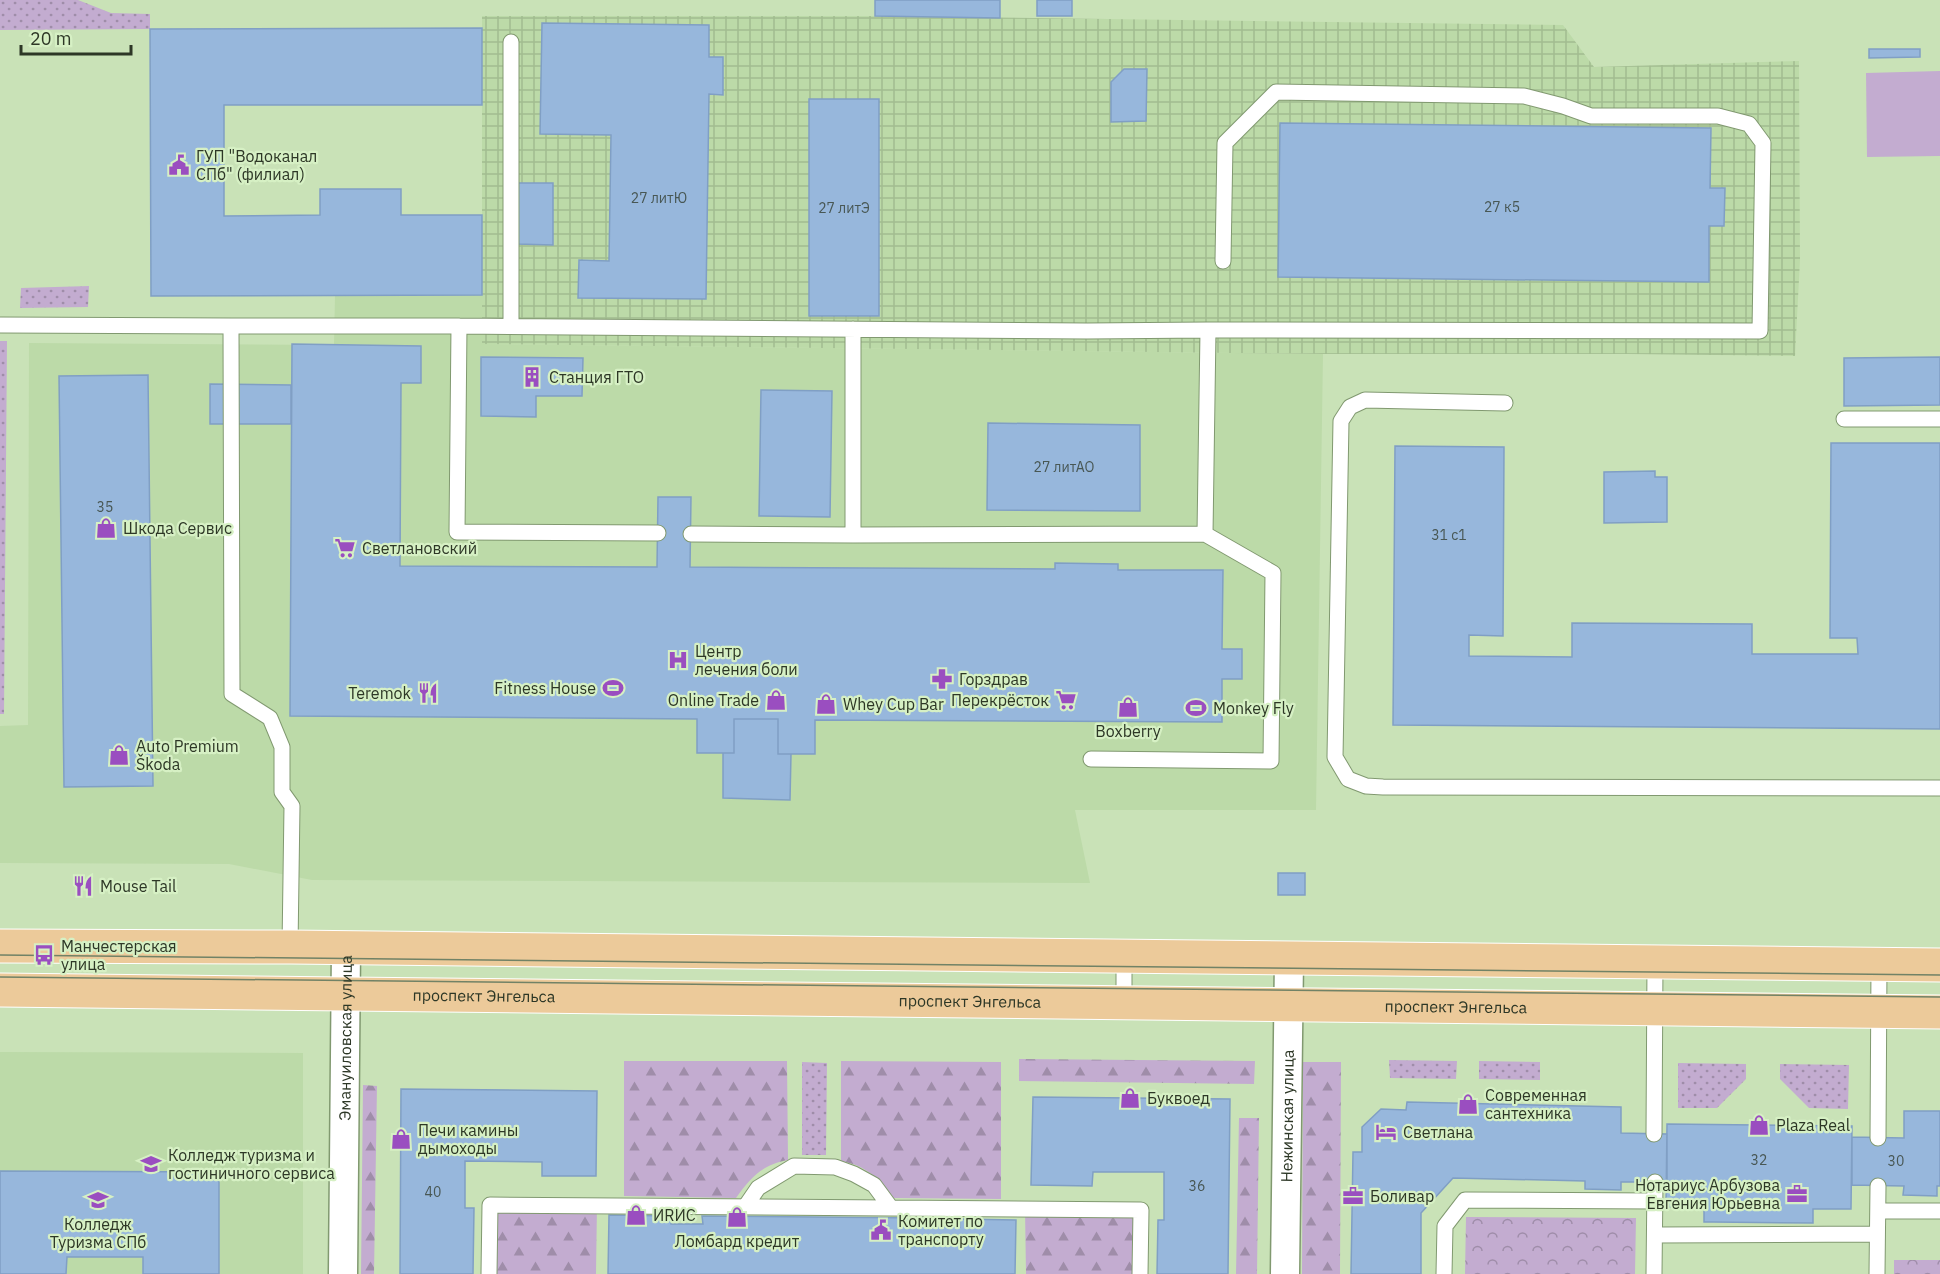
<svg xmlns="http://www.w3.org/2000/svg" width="1940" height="1274" font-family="'IBM Plex Sans',sans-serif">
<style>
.built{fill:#bcdaa8}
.industrial{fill:url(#industrial-grid)}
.grass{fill:url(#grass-dots)}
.forest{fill:url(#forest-firs)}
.park{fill:url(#park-crowns)}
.pitch{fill:#c3acd0}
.building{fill:#97b7dc;stroke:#809fc4;stroke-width:1.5}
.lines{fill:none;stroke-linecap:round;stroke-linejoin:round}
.lane-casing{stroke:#819970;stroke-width:17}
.street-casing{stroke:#819970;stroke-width:31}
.primary-casing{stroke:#fff;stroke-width:35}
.lane{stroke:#fff;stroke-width:15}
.street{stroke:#fff;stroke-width:28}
.primary{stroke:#ecca9a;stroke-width:33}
.tram{stroke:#718266;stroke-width:1.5}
.labels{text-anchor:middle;stroke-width:4.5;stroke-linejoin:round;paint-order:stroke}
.number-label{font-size:14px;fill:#485754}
.poi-label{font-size:16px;fill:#2d3726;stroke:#d6f0c4;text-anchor:start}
.street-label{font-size:16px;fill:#2d3726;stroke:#d6f0c4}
</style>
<defs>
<pattern id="industrial-grid" width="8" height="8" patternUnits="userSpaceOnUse" patternTransform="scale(1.5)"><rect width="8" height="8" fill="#bcdaa8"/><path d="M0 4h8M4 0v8" fill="none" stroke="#a2bc90"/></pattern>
<pattern id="grass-dots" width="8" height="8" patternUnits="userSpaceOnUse" patternTransform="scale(1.5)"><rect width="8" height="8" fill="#c3acd0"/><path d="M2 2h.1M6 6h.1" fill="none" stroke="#9f8da9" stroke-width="1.8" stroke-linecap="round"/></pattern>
<pattern id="forest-firs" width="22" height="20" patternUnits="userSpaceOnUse" patternTransform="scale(1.5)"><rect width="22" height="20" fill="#c3acd0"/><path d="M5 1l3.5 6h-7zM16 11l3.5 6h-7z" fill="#9f8da9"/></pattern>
<pattern id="park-crowns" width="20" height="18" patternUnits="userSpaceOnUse" patternTransform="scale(1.5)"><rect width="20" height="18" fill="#c3acd0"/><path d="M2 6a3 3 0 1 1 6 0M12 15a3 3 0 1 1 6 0" fill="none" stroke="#9f8da9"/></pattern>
</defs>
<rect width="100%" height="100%" fill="#c9e2b7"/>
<path class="built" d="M482,295L483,344L1323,354L1316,810H1075L1090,883L312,880L229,864L0,863V726L28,725L29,343L334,345L335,296Z
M0,1052L303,1053V1274H0Z"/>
<path class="industrial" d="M482,16H875L1563,25L1594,67L1799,61L1800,260L1795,356L1628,354H1323L482,344Z"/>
<path class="grass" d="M0,0H78L111,13L150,14V29L0,30Z
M89,286L88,307L20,308L21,288Z
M0,341H7L4,714H0Z
M1389,1060L1457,1061L1456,1079L1390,1078Z
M1479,1061L1540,1062V1080L1479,1079Z
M802,1062L827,1063L826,1155H802Z
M1678,1063L1746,1064V1079L1717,1108H1678Z
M1780,1064L1849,1065L1848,1109L1809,1108L1780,1079Z"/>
<path class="forest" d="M1019,1059L1255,1061L1254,1084L1019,1081Z
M624,1061H787L788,1160C762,1165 751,1177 736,1198L624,1196Z
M841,1061L1001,1062V1199L894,1198C878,1178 867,1166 841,1161Z
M1303,1062H1341L1340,1274H1302Z
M363,1085L377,1086L374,1274H361Z
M1239,1118H1259L1257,1274H1236Z
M490,1205L597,1206L596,1274H489Z
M1025,1209L1141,1210L1140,1274H1026Z"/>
<path class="park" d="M1466,1217L1636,1218L1635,1274H1465Z
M1894,1260H1940V1274H1894Z"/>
<path class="pitch" d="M1940,71V156L1867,157L1866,73Z"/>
<path class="building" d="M875,0H1000V18L875,16Z
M1037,0H1072V16H1037Z
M542,23L709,25V57H723V95L709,94L706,299L578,298L579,260L609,261L611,135L540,134Z
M482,28V105H224V216L320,215V189H401V215H482V295L151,296L150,29Z
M1869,49H1920V57L1869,58Z
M1124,69H1147L1146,121L1111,122V82Z
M809,99H879V316H809Z
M1280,123L1711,128L1710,188H1725L1724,226H1709V282L1278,277Z
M517,183H553V245L517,244Z
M292,344L421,346V383H401L400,566L657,567L658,497H691L690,567L1055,569V563L1118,564V570H1223L1222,649H1242V679H1222V722L815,720V754H778V719H734V753H697V719L290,716Z
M481,357L583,358L582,396H536V417L481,416Z
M1940,357V405L1844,406V358Z
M148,375L153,786L64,787L59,376Z
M210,384L291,385V424H210Z
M761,390L832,391L830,517L759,516Z
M988,423L1140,425V511L987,510Z
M1831,443H1940V729L1393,725L1395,446L1504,447L1503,636L1469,635V656L1572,657V623L1752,624V654H1858L1857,638H1830Z
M1655,471V477H1667V522L1604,523V472Z
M734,719H778V754H791L790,800L723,798V753H734Z
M1278,873H1305V895H1278Z
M401,1089L597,1091L596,1176H542V1162L465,1161V1208H474L473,1274H400Z
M1033,1097L1230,1099L1228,1274H1157L1158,1220H1164V1172H1093L1092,1186L1031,1185Z
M1407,1102L1621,1107V1133L1667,1134V1182H1621V1190L1585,1189V1181L1453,1178L1421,1213V1274H1351L1353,1152H1362V1127L1381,1109L1406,1110Z
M1904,1111H1940V1186H1937V1196L1903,1195L1904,1186L1852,1185V1137L1904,1138Z
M1667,1124L1852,1126L1851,1209H1813V1223L1713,1222H1704V1207H1666Z
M0,1171L219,1172V1274H143V1257H67L66,1274H0Z
M609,1215L671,1216V1224H703L702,1216L922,1218V1227H960V1219L1016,1220L1015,1274H608Z"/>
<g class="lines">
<g class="lane-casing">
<path id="lane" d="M511,42V326
M0,325L231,326L232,694L270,718L282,747V792L292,806L290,947
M231,326H459L1087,331L1208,330L1760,331L1763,143L1749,124L1718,116H1591L1563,106L1524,96L1276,92L1225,143L1223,261
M459,326L457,532L658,533
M1505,403L1365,400L1350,407L1341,421L1335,757L1348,779L1366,786L1383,787L1940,788
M1844,419H1940
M691,534L853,535V329
M853,535L1205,534L1208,330
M1091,759L1271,761L1273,573L1205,534
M1124,1003V956
M1654,1134L1655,962
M1878,1138L1879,964
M745,1207L758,1188L794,1166L835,1167L854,1174L874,1185L891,1208
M1878,1211H1940
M1655,1235L1877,1234
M489,1274L490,1205L1141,1210L1140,1274
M1444,1274L1445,1226L1465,1200L1655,1201
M1654,1274L1655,1182
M1877,1274L1878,1186"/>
</g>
<g class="street-casing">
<g id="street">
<path id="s1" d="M343,1274L346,948"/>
<path id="s2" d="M1285,1274L1289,958"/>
</g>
</g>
<g class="primary-casing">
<g id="primary">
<path d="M0,946L290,947L1940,965"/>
<path id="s3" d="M0,990L1940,1012"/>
</g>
</g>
<use href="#lane" class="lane"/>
<use href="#street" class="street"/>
<use href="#primary" class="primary"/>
<path class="tram" d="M0,955L1940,975
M0,977L1940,997"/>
</g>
<defs>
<g id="civic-bare" transform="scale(1.62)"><path d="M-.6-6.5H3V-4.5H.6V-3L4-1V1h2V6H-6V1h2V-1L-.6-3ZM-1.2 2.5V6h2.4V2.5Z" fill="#9a4ec0" stroke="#d6f0c4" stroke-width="2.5" paint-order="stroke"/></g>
<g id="building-bare" transform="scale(1.62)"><path d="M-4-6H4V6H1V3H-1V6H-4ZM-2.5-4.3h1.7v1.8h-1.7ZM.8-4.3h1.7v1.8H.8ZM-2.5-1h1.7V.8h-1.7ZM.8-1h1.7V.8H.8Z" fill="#9a4ec0" stroke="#d6f0c4" stroke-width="2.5" paint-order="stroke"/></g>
<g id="shop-bare" transform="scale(1.62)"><path d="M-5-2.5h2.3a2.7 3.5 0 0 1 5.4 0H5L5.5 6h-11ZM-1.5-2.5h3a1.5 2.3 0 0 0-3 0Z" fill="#9a4ec0" stroke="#d6f0c4" stroke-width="2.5" paint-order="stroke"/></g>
<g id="supermarket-bare" transform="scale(1.62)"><path d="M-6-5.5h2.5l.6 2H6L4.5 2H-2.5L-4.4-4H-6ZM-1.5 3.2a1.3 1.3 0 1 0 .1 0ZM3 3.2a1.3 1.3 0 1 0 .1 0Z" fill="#9a4ec0" stroke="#d6f0c4" stroke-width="2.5" paint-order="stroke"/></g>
<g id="hospital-bare" transform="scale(1.62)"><path d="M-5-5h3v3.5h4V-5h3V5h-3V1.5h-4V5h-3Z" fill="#9a4ec0" stroke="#d6f0c4" stroke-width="2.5" paint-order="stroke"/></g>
<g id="pharmacy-bare" transform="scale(1.62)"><path d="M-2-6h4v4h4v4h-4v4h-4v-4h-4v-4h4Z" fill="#9a4ec0" stroke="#d6f0c4" stroke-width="2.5" paint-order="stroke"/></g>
<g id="stadium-bare" transform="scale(1.62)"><path d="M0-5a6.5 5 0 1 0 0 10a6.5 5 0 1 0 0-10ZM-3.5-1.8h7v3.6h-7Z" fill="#9a4ec0" stroke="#d6f0c4" stroke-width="2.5" paint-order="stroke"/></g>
<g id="restaurant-bare" transform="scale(1.62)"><path d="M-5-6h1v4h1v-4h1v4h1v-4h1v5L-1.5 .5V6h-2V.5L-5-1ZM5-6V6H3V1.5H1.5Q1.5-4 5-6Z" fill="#9a4ec0" stroke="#d6f0c4" stroke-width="2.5" paint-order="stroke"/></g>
<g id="bus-bare" transform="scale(1.62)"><path d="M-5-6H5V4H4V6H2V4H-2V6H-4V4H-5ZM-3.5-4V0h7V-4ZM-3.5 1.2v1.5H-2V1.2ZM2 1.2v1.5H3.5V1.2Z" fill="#9a4ec0" stroke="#d6f0c4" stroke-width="2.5" paint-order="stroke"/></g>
<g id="hotel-bare" transform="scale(1.62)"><path d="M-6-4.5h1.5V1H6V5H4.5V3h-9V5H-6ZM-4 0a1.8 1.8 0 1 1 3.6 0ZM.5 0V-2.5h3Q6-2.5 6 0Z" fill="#9a4ec0" stroke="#d6f0c4" stroke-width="2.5" paint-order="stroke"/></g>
<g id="university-bare" transform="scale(1.62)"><path d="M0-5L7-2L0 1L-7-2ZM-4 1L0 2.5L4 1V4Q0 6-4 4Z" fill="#9a4ec0" stroke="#d6f0c4" stroke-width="2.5" paint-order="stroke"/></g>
<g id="office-bare" transform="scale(1.62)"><path d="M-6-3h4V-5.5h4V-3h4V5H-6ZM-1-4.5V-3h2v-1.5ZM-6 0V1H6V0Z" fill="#9a4ec0" stroke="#d6f0c4" stroke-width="2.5" paint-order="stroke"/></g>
</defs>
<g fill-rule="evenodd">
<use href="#civic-bare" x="179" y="165"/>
<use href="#building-bare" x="532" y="377"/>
<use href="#shop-bare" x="106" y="528"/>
<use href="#supermarket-bare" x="345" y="548"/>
<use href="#hospital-bare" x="678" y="660"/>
<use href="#pharmacy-bare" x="942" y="679"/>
<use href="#stadium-bare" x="613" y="688"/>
<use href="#restaurant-bare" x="428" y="693"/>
<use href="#shop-bare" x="776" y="700"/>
<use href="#supermarket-bare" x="1066" y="700"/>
<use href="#shop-bare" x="826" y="704"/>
<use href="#shop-bare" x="1128" y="707"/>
<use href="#stadium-bare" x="1196" y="708"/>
<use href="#shop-bare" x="119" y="755"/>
<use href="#restaurant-bare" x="83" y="886"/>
<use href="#bus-bare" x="44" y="955"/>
<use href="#shop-bare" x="1130" y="1098"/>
<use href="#shop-bare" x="1468" y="1104"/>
<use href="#shop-bare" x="1759" y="1125"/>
<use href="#hotel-bare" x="1386" y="1132"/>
<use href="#shop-bare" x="401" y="1139"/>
<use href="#university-bare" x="151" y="1164"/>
<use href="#office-bare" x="1797" y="1194"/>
<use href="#office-bare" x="1353" y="1196"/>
<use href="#university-bare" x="98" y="1200"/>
<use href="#shop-bare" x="636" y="1215"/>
<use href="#shop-bare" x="737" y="1217"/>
<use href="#civic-bare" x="881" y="1230"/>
</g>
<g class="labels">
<g class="number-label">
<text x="659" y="203">27 литЮ</text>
<text x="1502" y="212">27 к5</text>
<text x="844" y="213">27 литЭ</text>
<text x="1064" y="472">27 литАО</text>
<text x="105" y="512">35</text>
<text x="1449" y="540">31 с1</text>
<text x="1759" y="1165">32</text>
<text x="1896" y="1166">30</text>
<text x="1197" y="1191">36</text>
<text x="433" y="1197">40</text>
</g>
<g class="poi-label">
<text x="196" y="162">ГУП "Водоканал<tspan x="196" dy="18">СПб" (филиал)</tspan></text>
<text x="549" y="383">Станция ГТО</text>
<text x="123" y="534">Шкода Сервис</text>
<text x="362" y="554">Светлановский</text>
<text x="695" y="657">Центр<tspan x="695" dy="18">лечения боли</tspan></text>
<text x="959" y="685">Горздрав</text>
<text x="596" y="694" text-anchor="end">Fitness House</text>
<text x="411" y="699" text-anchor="end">Teremok</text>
<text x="759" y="706" text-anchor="end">Online Trade</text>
<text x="1049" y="706" text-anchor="end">Перекрёсток</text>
<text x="843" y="710">Whey Cup Bar</text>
<text x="1213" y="714">Monkey Fly</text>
<text x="1128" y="737" text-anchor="middle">Boxberry</text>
<text x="136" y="752">Auto Premium<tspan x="136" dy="18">Škoda</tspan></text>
<text x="100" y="892">Mouse Tail</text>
<text x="61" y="952">Манчестерская<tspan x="61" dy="18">улица</tspan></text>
<text x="1485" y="1101">Современная<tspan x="1485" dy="18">сантехника</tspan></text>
<text x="1147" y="1104">Буквоед</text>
<text x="1776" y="1131">Plaza Real</text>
<text x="418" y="1136">Печи камины<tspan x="418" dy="18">дымоходы</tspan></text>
<text x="1403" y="1138">Светлана</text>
<text x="168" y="1161">Колледж туризма и<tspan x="168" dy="18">гостиничного сервиса</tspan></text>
<text x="1780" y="1191" text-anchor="end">Нотариус Арбузова<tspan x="1780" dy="18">Евгения Юрьевна</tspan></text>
<text x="1370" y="1202">Боливар</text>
<text x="653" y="1221">ИRИС</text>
<text x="898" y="1227">Комитет по<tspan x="898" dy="18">транспорту</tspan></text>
<text x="98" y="1230" text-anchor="middle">Колледж<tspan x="98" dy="18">Туризма СПб</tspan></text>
<text x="737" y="1247" text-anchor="middle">Ломбард кредит</text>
</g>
<g class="street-label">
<text dy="6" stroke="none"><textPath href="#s3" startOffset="484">проспект Энгельса</textPath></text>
<text dy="6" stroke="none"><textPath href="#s3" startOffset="970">проспект Энгельса</textPath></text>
<text dy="6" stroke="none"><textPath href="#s3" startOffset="1456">проспект Энгельса</textPath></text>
<text dy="6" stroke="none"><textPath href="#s1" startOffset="236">Эмануиловская улица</textPath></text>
<text dy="6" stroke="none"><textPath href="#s2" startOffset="158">Нежинская улица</textPath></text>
</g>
</g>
<path d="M21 45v9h110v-9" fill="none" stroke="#2d3726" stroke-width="3"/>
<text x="30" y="45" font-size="18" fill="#2d3726" stroke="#d6f0c4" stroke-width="4.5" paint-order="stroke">20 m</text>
</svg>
